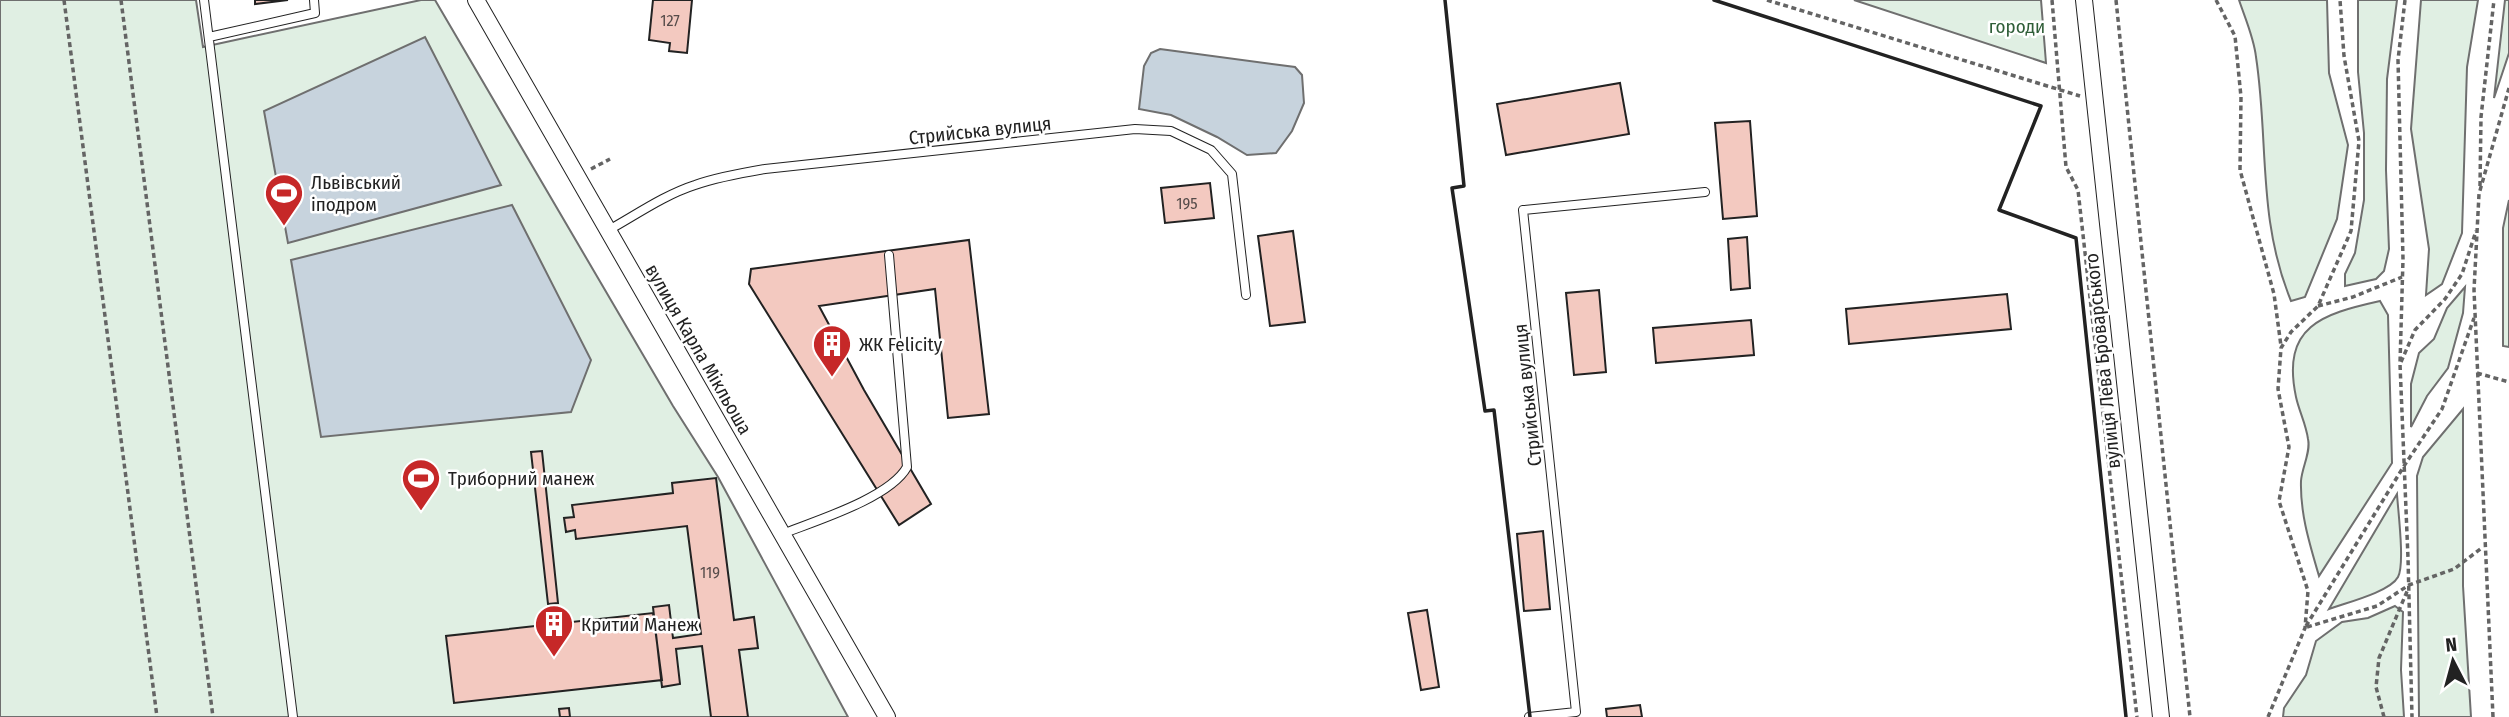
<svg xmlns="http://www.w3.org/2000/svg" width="2509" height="717" font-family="'Fira Sans Condensed',sans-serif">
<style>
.green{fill:#e0efe3;stroke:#6f6f6f;stroke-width:2}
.water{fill:#c7d3dd;stroke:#6f6f6f;stroke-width:2}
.building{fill:#f3c9c0;stroke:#222;stroke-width:2}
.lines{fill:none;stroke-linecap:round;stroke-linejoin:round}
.lane-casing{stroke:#222;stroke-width:10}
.street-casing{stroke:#222;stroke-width:18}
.path{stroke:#646464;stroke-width:3.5;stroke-dasharray:5 3.5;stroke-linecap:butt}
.lane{stroke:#fff;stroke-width:8}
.street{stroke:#fff;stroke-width:16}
.wall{stroke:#222;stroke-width:3.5}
.labels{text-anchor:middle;stroke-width:5;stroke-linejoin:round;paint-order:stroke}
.number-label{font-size:16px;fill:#564c4a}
.park-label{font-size:19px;fill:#2f5e38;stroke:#fff}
.street-label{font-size:19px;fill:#222;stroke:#fff}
.poi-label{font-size:19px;fill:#222;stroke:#fff;text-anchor:start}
</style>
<rect width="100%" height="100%" fill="#fff"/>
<path class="green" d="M0,0H196L203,47L421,0H435L673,406L718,477L848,717H0Z
M1854,0H2041L2046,63Z
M2239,0H2327L2329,73L2348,145L2337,219L2305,297L2291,301C2257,218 2269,142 2256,57C2254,38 2245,18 2239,0Z
M2358,0H2397L2387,79L2386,170L2389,249L2384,271L2376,279L2345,286V274L2355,253L2364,200V133L2358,72Z
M2421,0H2478L2467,67L2462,233L2442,284L2426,295L2429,249L2411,129Z
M2505,0H2509V53L2494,98Z
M2509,200V347L2503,346V228Z
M2465,287L2463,313L2448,368L2427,396L2411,427V384L2419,353L2434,339L2447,308Z
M2380,301L2388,315L2392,463L2319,576C2310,545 2300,514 2301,481C2302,467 2311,452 2308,439C2306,424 2299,411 2296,397C2281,326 2322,314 2380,301Z
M2463,409V586L2471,717H2419L2417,476L2423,457Z
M2397,494C2398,511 2405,564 2398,577C2390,592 2345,603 2329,609Z
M2395,606L2403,612L2401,670L2404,717H2283L2284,708L2306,675L2316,641L2342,622L2368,618Z"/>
<path class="water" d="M425,37L501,185L288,243L264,111Z
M1160,49L1295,67L1302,75L1304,103L1292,131L1276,153L1247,155L1217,137L1171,115L1139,109L1144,66L1151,53Z
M512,205L591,360L571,412L321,437L291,260Z"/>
<path class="building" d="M255,0H288L255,4Z
M653,0H692L687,53L669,51L670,43L649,40Z
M1620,83L1629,134L1506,155L1497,104Z
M1750,121L1757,216L1723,219L1715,123Z
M1210,183L1214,218L1165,223L1161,188Z
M1293,231L1305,322L1270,326L1258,236Z
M1747,237L1750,288L1731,290L1728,239Z
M969,240L989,414L948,418L935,289L819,306L864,390L931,504L899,525L749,284L751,269Z
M1599,290L1606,372L1574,375L1566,293Z
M2007,294L2011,329L1849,344L1846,309Z
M1751,320L1754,355L1656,363L1653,328Z
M542,451L558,603L548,604L531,452Z
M716,478L734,620L754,617L758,648L739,650L748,717H711L702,646L676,649L680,684L662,687L653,607L669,605L673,638L701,634L687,526L576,539L575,530L566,532L564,518L574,517L572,505L673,493L672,483Z
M1543,531L1550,609L1524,611L1517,534Z
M1427,610L1439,687L1421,690L1408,613Z
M653,613L662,680L454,703L446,636Z
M1640,705L1642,717H1607L1606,709Z
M569,708L570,717H560L559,709Z"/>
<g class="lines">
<g class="lane-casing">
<path id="lane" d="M204,0L293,717
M209,37L315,13L314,0
M607,231C636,215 664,195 695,185C718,177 741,173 765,169L1135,129L1171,131L1211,150L1232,174L1246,295
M782,534C815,521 890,498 907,467L889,255
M1529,717L1576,712L1523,210L1705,192"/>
</g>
<g class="street-casing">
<path id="street" d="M476,0L887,717
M2084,0L2161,717"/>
</g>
<path class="path" d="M64,0L157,717
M121,0L213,717
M1767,0L2080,96
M2052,0L2066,167L2078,190L2137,717
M2116,0L2190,717
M2216,0L2235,36L2241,97L2240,170L2274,294L2281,346
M2405,0L2398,60L2403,259L2400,364L2408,558L2412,717
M591,169L610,159
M2480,186L2481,117L2494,0
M2318,306L2353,297L2402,277
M2401,362L2415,330L2445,299L2462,274L2476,231
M2477,373L2509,382
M2306,626L2404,466L2442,409L2474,318
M2307,627L2377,606L2409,585L2454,569L2483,547
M2268,717L2305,628L2308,591L2279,501L2289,447L2278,389L2281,348L2291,332L2318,306L2351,231L2359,141L2344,56L2340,0
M2384,717L2376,687L2379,658L2408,589
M2493,717L2474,290L2479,194L2509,88"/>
<use href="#lane" class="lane"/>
<use href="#street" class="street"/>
<path class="wall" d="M1445,0L1464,186L1452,188L1485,411L1494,410L1530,717
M1714,0L2041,106L1999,210L2076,238L2126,717"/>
</g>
<defs>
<g id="stadium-pin" transform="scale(2.0125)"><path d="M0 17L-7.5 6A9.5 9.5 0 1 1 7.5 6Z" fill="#c62828" stroke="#fff"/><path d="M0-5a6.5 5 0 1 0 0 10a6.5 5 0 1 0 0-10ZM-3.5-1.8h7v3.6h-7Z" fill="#fff"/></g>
<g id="building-pin" transform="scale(2.0125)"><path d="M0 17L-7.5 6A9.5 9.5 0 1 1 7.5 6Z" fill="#c62828" stroke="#fff"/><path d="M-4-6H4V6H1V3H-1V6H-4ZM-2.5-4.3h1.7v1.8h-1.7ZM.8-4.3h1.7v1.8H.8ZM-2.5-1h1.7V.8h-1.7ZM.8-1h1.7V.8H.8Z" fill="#fff"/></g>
</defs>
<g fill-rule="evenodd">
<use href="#stadium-pin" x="284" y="193"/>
<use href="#building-pin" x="832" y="344"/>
<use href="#stadium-pin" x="421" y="478"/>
<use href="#building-pin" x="554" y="624"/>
</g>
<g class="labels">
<g class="number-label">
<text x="670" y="26">127</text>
<text x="1187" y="209">195</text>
<text x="710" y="578">119</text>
</g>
<g class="park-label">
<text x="2017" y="33">городи</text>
</g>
<g class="street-label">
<text transform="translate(980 130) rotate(-6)" y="7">Стрийська вулиця</text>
<text transform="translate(699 349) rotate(60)" y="7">вулиця Карла Мікльоша</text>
<text transform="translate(2102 361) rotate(-96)" y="7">вулиця Лева Броварського</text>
<text transform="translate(1527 395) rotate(-96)" y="7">Стрийська вулиця</text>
</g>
<g class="poi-label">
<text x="311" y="189">Львівський<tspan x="311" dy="22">іподром</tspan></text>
<text x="859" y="351">ЖК Felicity</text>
<text x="448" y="485">Триборний манеж</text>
<text x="581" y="631">Критий Манеж</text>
</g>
</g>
<g transform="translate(2453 661) rotate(354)" stroke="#ffffff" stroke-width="5" paint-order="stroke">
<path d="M0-5L12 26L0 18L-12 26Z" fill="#222222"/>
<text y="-10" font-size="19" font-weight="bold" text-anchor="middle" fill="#222222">N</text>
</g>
</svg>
